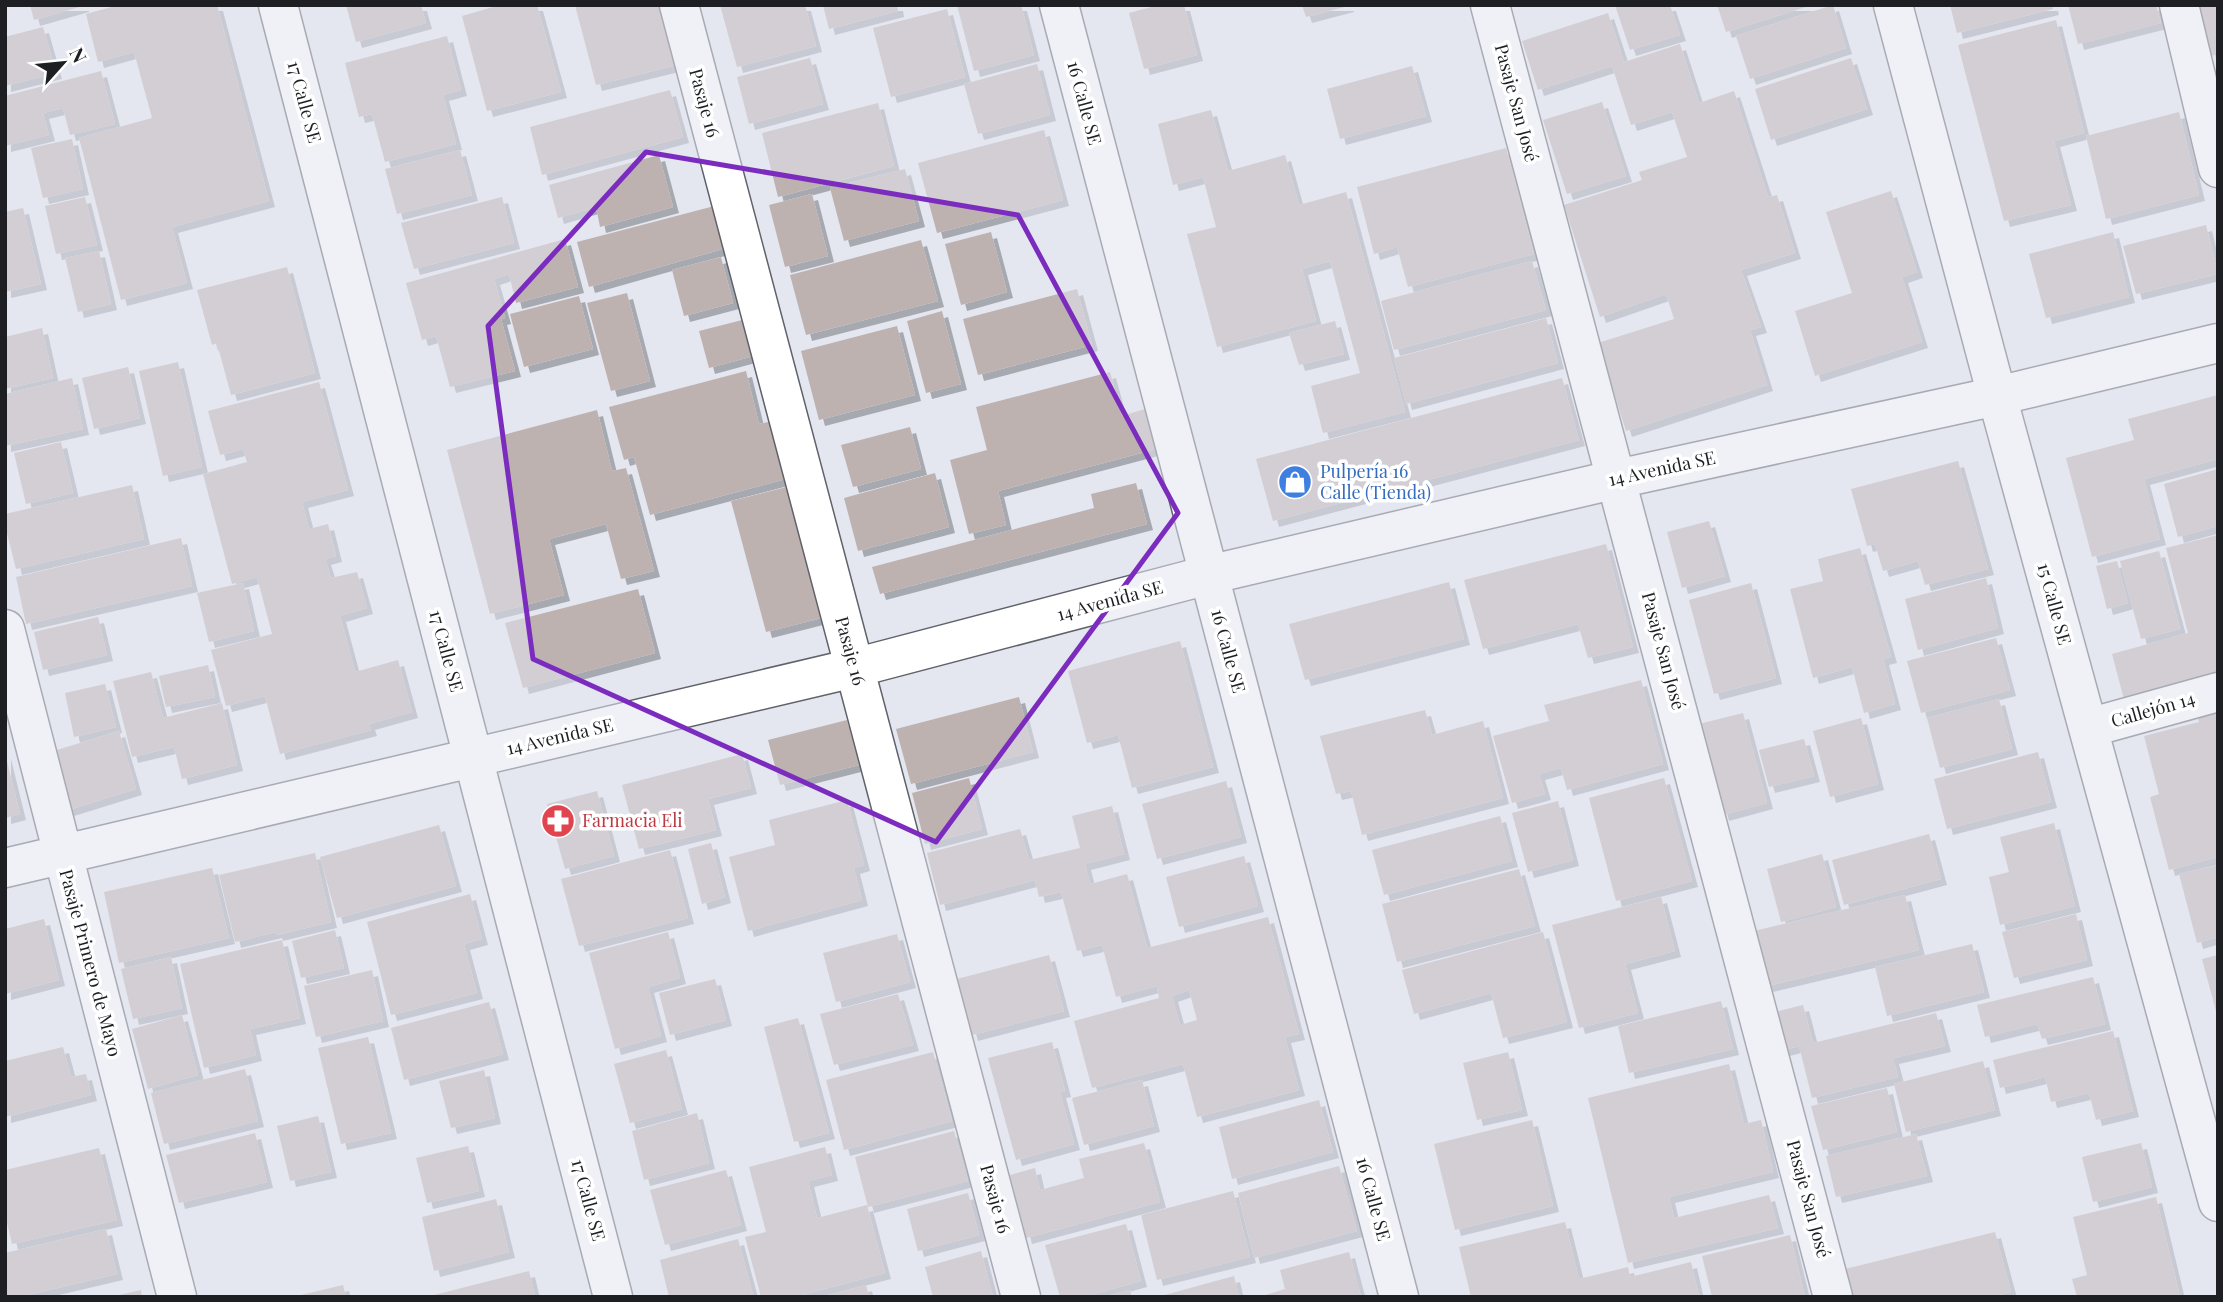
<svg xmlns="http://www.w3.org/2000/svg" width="2223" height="1302" font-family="'Playfair Display',serif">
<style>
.building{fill:#beb2b1;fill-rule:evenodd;filter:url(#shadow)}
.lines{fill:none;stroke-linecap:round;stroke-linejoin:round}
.minor-casing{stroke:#60626b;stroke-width:41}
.minor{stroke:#fff;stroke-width:38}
.marked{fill:none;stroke:#7b2cbf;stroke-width:5;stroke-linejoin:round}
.labels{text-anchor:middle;stroke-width:7;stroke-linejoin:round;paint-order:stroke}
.street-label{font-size:18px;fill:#1e1f23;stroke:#fff}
.shop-label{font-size:18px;fill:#366cbe;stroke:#fff;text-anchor:start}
.health-label{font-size:18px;fill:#be3a42;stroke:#fff;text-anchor:start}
</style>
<defs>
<filter id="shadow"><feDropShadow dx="6" dy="6" stdDeviation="0" flood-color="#0004"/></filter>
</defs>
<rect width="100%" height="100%" fill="#e4e6f0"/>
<path class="building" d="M30,5H83V6L34,20Z
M119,5H217L269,201L172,227L187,283L121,300L79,138L152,118L134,52L98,62L86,14Z
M346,5H421L426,23L356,42Z
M500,5H537L561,92L487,111L462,16Z
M575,5H665L681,64L596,85Z
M720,5H805L816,46L737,67Z
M823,5H897L898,11L829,29Z
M957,5H1021L1034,55L974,71Z
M1159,5H1184L1197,55L1144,69L1129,13Z
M1302,5H1348V6L1306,17Z
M1615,5H1670L1680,35L1630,50Z
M1717,5H1809V6L1726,32Z
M1833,5L1846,48L1750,79L1736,36Z
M1950,5H2052L2053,9L1957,33Z
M2068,5H2156L2161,23L2078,44Z
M2198,5H2218V54L2211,56Z
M947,9L965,77L891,97L873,28Z
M1608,13L1624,62L1680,44L1699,103L1734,91L1768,197L1777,195L1795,253L1741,270L1761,327L1750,330L1767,385L1626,431L1598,343L1674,319L1666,294L1600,317L1564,205L1642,180L1639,172L1687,157L1672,112L1631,125L1612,66L1538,90L1522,41Z
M2056,20L2084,133L2054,141L2071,205L2004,221L1958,45Z
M43,27L56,73L5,86V37Z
M447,36L461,90L443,95L456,144L385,162L372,114L359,117L345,63Z
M810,58L823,104L749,124L737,77Z
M1851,58L1867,109L1771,140L1755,89Z
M1037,64L1050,115L978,134L964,84Z
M1412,66L1426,116L1340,139L1327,89Z
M101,71L115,124L70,135L63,108L43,113L49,135L5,146V96Z
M670,90L683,137L542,175L530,127Z
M1602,102L1626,176L1567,194L1543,120Z
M878,103L894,166L778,197L762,133Z
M1211,110L1228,171L1285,155L1299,205L1346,192L1405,412L1323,433L1311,386L1360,373L1330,261L1302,269L1316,321L1217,347L1187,234L1216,227L1203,177L1173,185L1158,124Z
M2179,112L2199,195L2106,219L2086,136Z
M1044,130L1063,200L937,233L918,163Z
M72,139L83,189L43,198L31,148Z
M1506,148L1534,254L1408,287L1397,247L1374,254L1357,187Z
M460,150L472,195L397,214L385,169Z
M659,155L673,207L600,227L596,207L558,218L549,185Z
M905,169L919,221L844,241L830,188Z
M1891,191L1917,272L1902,277L1922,342L1815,376L1795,311L1852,293L1826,212Z
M812,194L828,256L785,267L769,205Z
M85,197L97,245L56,254L45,206Z
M502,197L514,243L414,269L401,223Z
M722,204L733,246L589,287L577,242Z
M23,208L41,284L5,292V212Z
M2206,225L2218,274L2136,294L2123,246Z
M991,232L1007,292L961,305L945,244Z
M2113,232L2129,297L2046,318L2029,254Z
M565,239L578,287L516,303L509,274L494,279L505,318L501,319L515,371L450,387L436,336L422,340L406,283Z
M921,240L938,301L806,335L790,275Z
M99,251L111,304L78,312L65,258Z
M721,257L733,303L684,316L672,270Z
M1532,261L1546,310L1394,350L1381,301Z
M287,267L315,373L231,395L217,343L212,345L197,290Z
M1077,289L1092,345L978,375L963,319Z
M627,293L650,381L611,391L587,303Z
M579,296L593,349L524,367L510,314Z
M942,311L961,384L926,393L907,321Z
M754,317L764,353L709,368L699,331Z
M1546,318L1558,363L1406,404L1394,358Z
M1335,321L1344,354L1299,365L1289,333Z
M897,326L915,395L819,420L801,351Z
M42,328L53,378L5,389V337Z
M178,362L202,467L163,476L139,371Z
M128,367L140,418L94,429L82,378Z
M746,371L759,424L782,419L797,476L650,515L634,457L624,460L609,407Z
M1110,372L1122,416L1145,409L1156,449L998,491L1006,525L969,534L950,460L987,450L976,407Z
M72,378L83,429L5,446V394Z
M1562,378L1579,440L1273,521L1256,459Z
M319,382L348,490L302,502L309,529L328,524L336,556L325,559L331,578L357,572L367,608L340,616L355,672L398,660L412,712L369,724L371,730L280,754L265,696L226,706L211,650L272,634L257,577L232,584L203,474L247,462L243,449L220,455L208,411Z
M2218,395V459L2144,479L2160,539L2092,557L2066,458L2134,440L2128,419Z
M597,410L612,471L626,468L654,571L621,579L606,524L549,539L564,595L490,614L447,450Z
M910,427L921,469L853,487L841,445Z
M61,442L73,493L26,504L14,453Z
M1958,461L1988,569L1925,585L1918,561L1883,571L1875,544L1867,546L1851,489Z
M2218,469V526L2178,537L2164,484Z
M935,473L949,527L858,551L844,498Z
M1136,483L1147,524L880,594L872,567L1094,508L1091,494Z
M798,484L833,615L766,632L731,501Z
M132,485L144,539L16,569L5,525V514Z
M1709,521L1725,576L1682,588L1667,532Z
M2218,535V675L2126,707L2112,654L2188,633L2166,548Z
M181,538L192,586L26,624L16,577Z
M1606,544L1633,647L1588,658L1578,624L1483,649L1464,580Z
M1860,548L1891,657L1883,659L1895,704L1864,713L1852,667L1813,678L1790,589L1823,581L1818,559Z
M2159,551L2180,629L2141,639L2120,561Z
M2117,561L2128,603L2107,609L2096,566Z
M1986,578L1998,628L1918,650L1905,599Z
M1449,582L1464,639L1305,680L1289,624Z
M243,583L254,631L209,642L197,593Z
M1751,583L1776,678L1714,694L1689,600Z
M638,589L655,653L523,688L505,623Z
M98,617L107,655L43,670L34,632Z
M1996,638L2010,690L1921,713L1907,661Z
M1180,641L1213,767L1132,788L1118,735L1087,743L1068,671Z
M208,665L215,697L166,707L159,676Z
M151,672L163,718L222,703L237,765L182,779L174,747L132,757L113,681Z
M1641,680L1663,764L1567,790L1561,768L1539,774L1545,794L1512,803L1493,736L1549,721L1544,705Z
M105,684L116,727L74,737L65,693Z
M1019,697L1033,752L911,784L896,729Z
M1999,699L2012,749L1940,768L1927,718Z
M2218,708V857L2169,870L2150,797L2159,794L2144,736L2199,722L2196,713Z
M1425,710L1432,735L1483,721L1503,798L1362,835L1351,791L1336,794L1320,736Z
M1743,713L1767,803L1723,815L1699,724Z
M1861,718L1878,784L1830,797L1813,731Z
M847,720L859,765L780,785L768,740Z
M119,731L136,789L65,811L47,753Z
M1804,739L1814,776L1769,787L1759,750Z
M2038,752L2051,802L1947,829L1934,779Z
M5,753L20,814L5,818Z
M742,754L751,788L708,799L716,830L639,849L622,785Z
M969,778L982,829L925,844L912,793Z
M1664,778L1692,881L1616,901L1589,798Z
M1226,781L1241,837L1157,859L1142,804Z
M597,791L614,856L565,869L547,804Z
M847,800L864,865L854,868L862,900L748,931L729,857L775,845L769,820Z
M1558,801L1573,860L1528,872L1512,813Z
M1112,806L1124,854L1085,864L1090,884L1127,874L1147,948L1268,917L1299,1034L1285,1037L1299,1090L1197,1117L1183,1064L1092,1088L1074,1021L1159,998L1157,986L1116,997L1102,945L1077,951L1061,892L1039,897L1035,880L940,905L927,853L1020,829L1029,860L1080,848L1072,816ZM1189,990L1197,1020L1180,1025L1172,996Z
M1500,816L1512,861L1384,895L1372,850Z
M2054,823L2075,906L2000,925L1989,877L2009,872L2000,837Z
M439,825L456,886L337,918L320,857Z
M1929,834L1941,879L1844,905L1832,860Z
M711,843L725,897L702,904L688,849Z
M670,850L688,918L579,946L561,879Z
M315,853L331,922L277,935L276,932L235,942L219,875Z
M1822,854L1836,907L1781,922L1767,869Z
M1244,856L1258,906L1179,927L1166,877Z
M2218,865V937L2197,943L2179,874Z
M212,868L229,938L119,963L104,892Z
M1519,869L1535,926L1397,962L1382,904Z
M470,894L482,939L464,944L477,993L391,1015L367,922Z
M1905,895L1919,950L1767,986L1754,931Z
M1661,897L1675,951L1625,964L1638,1013L1579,1028L1552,925Z
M2076,914L2087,960L2014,978L2002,932Z
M44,919L59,980L5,994V929Z
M335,930L344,968L301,978L292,941Z
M668,932L680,978L648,987L661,1036L615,1049L589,953Z
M1543,932L1567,1022L1503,1038L1491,993L1414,1014L1402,970Z
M897,934L910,982L836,1002L823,953Z
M282,940L300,1018L250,1029L256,1055L204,1068L180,964Z
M1972,944L1984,992L1887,1016L1875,967Z
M1049,955L1064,1011L972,1035L957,979Z
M2218,955V1015H2217L2202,959Z
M171,957L182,1008L133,1019L121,969Z
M372,970L383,1021L316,1037L304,986Z
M2093,977L2105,1024L2042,1039L2037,1024L1985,1037L1977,1005Z
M715,979L726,1020L670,1035L659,993Z
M898,994L913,1045L834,1065L820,1014Z
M1721,1001L1733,1049L1629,1073L1618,1026Z
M489,1002L503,1054L404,1080L391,1028Z
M1803,1005L1813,1043L1936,1013L1945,1046L1893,1058L1898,1077L1812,1098L1799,1046L1780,1051L1771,1013Z
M182,1015L198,1075L148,1089L132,1029Z
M798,1018L829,1133L794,1142L764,1027Z
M2113,1031L2133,1111L2096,1120L2089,1093L2051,1102L2045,1077L2000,1088L1993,1060Z
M368,1037L391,1133L341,1144L318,1048Z
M1052,1042L1065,1091L1060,1092L1074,1144L1016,1160L988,1058Z
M63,1047L71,1077L86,1074L91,1095L5,1117V1061Z
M666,1050L682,1109L630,1123L614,1064Z
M933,1052L952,1121L844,1150L826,1080Z
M1508,1052L1522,1110L1477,1120L1463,1063Z
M1983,1061L1995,1110L1906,1132L1894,1084Z
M1729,1064L1744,1124L1761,1120L1773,1172L1669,1197L1674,1218L1769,1195L1778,1228L1628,1263L1588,1098Z
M245,1069L258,1121L164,1144L151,1093Z
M484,1070L495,1118L451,1128L439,1081Z
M1142,1080L1154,1126L1084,1145L1072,1098Z
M1887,1088L1897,1132L1823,1150L1811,1106Z
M1319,1100L1333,1152L1232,1179L1219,1127Z
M697,1113L709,1163L644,1180L632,1131Z
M318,1116L331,1172L290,1181L277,1126Z
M1532,1120L1553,1206L1455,1230L1434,1144Z
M954,1131L968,1181L868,1207L855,1157Z
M255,1133L267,1182L179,1203L166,1155Z
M1916,1134L1927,1176L1836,1197L1826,1156Z
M1144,1143L1160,1202L1026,1238L1010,1175L1035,1168L1040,1190L1084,1178L1079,1159Z
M2141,1143L2152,1187L2093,1202L2082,1157Z
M468,1146L479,1191L427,1203L416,1158Z
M825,1147L832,1175L808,1181L817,1218L867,1205L885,1273L794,1297H761L745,1237L766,1232L749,1167Z
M99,1148L117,1220L12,1244L5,1214V1170Z
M1339,1166L1357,1231L1254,1258L1238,1193Z
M726,1170L741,1225L665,1245L650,1190Z
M1233,1191L1250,1257L1157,1280L1141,1215Z
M968,1193L979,1235L918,1251L907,1209Z
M2156,1197L2180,1297H2077L2072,1279L2087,1275L2073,1217Z
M496,1199L509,1252L434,1271L422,1217Z
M1565,1222L1579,1279L1628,1267L1630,1277L1691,1262L1699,1297H1471L1459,1247Z
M1126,1224L1141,1281L1084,1297H1060L1045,1245Z
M106,1229L117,1274L19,1297H5V1253Z
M1995,1232L2011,1292L1992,1297H1852L1845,1269Z
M1790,1235L1805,1297H1712L1702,1256Z
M738,1239L753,1295L669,1297L660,1260Z
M981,1251L993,1297H933L925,1267Z
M1349,1252L1361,1297H1259L1285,1289L1280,1270Z
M529,1271L535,1297H430V1296Z
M1234,1276L1239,1297H1161V1296Z
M343,1285L346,1297H297V1296Z
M866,1285L869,1297H825V1296Z
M141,1290L142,1297H115V1296Z
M1130,1290L1132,1297H1107V1296Z"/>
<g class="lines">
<g class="minor-casing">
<path id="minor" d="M278,5L613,1297
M679,5L1021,1297
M1059,5L1399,1297
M1490,5L1833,1297
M1893,5L1997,396L2218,1202
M2179,5L2218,168
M5,629L177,1297
M2088,728L2218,692
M5,868L854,668L1208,575L1617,479L1997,396L2218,343"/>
</g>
<use href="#minor" class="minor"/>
</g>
<path d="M0 0H2223V1302H0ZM646,152L1018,215L1178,513L936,842L533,659L488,326Z" fill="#e4e6f0" fill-opacity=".55" fill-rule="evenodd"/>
<path class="marked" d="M646,152L1018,215L1178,513L936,842L533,659L488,326Z"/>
<defs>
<g id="shop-disc" transform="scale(1.75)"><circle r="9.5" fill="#3f7fe0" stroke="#fff"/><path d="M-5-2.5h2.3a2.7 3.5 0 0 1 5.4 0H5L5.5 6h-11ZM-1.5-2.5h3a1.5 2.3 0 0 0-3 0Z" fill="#fff"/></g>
<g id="pharmacy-disc" transform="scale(1.75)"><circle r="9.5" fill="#e0444e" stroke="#fff"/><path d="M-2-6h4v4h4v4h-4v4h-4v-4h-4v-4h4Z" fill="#fff"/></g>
</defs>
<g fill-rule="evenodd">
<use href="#shop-disc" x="1295" y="482"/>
<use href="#pharmacy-disc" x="558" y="821"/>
</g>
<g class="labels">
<g class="street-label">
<text transform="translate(304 102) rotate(75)" y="6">17 Calle SE</text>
<text transform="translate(704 103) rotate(75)" y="6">Pasaje 16</text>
<text transform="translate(1084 103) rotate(75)" y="6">16 Calle SE</text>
<text transform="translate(1516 103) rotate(75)" y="6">Pasaje San José</text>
<text transform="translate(1662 469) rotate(-12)" y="6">14 Avenida SE</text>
<text transform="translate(1110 601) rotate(-15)" y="6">14 Avenida SE</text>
<text transform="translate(2054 604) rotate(75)" y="6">15 Calle SE</text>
<text transform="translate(446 651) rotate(75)" y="6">17 Calle SE</text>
<text transform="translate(850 651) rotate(75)" y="6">Pasaje 16</text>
<text transform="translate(1228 651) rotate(75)" y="6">16 Calle SE</text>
<text transform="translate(1663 651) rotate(75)" y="6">Pasaje San José</text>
<text transform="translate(2153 710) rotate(-16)" y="6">Callejón 14</text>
<text transform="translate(560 737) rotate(-13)" y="6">14 Avenida SE</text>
<text transform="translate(90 963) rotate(75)" y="6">Pasaje Primero de Mayo</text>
<text transform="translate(995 1199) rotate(75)" y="6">Pasaje 16</text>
<text transform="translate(1373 1199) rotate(75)" y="6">16 Calle SE</text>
<text transform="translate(1808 1199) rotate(75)" y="6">Pasaje San José</text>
<text transform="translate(588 1200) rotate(75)" y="6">17 Calle SE</text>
</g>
<g class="shop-label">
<text x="1320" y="478">Pulpería 16<tspan x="1320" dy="21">Calle (Tienda)</tspan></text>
</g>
<g class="health-label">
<text x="582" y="827">Farmacia Eli</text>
</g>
</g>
<rect width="2223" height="1302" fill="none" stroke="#1e1f23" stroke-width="14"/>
<g transform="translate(63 63) rotate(63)" stroke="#ffffff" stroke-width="5" paint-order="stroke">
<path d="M0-5L12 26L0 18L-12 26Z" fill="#1e1f23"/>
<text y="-10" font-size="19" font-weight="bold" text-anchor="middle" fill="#1e1f23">N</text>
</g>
</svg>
